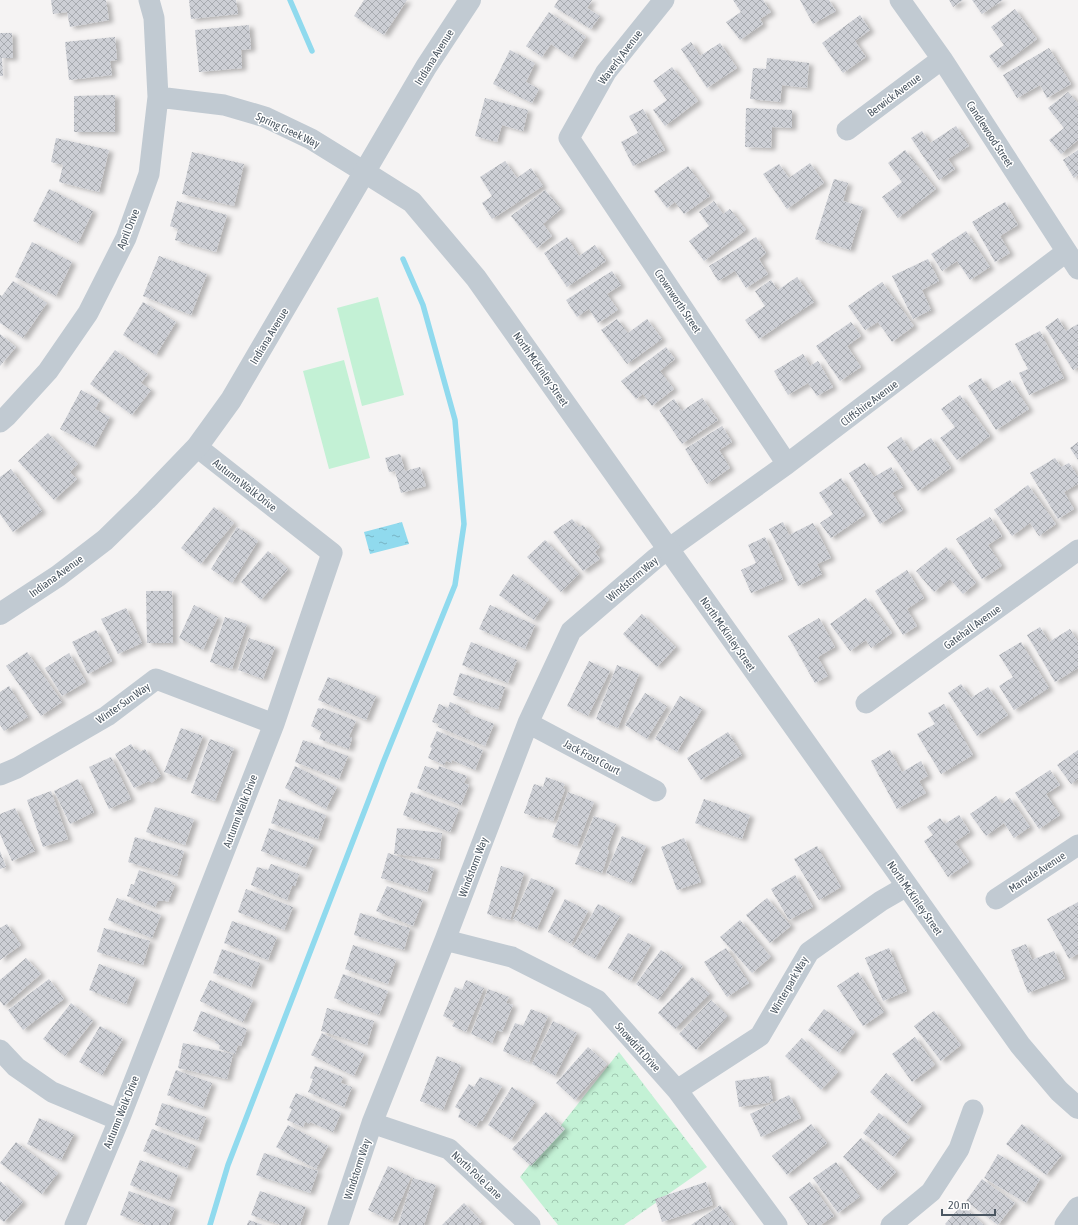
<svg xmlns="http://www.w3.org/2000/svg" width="1078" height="1225" font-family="'Asap Condensed',sans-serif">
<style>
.grass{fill:#c3f1d5}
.park{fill:url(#park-crowns)}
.water{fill:url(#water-ripples)}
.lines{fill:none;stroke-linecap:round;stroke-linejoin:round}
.stream{stroke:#90daee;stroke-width:5.5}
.building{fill:url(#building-cross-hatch);filter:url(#shadow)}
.minor{stroke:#c1cad2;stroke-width:21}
.tertiary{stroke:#c1cad2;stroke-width:22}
.labels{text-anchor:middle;stroke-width:3;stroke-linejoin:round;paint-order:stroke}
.street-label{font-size:11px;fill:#4a5661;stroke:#fff}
</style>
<defs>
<pattern id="park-crowns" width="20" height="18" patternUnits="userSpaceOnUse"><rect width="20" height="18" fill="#c3f1d5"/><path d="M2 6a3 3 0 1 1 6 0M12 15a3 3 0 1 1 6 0" fill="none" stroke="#a0c6b0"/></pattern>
<pattern id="water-ripples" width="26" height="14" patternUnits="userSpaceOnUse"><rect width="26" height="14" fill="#90daee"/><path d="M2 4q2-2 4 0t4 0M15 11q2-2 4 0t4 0" fill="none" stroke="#78b4c4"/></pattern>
<pattern id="building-cross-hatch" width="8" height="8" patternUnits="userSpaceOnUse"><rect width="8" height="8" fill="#cdcfd5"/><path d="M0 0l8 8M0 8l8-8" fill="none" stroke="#a8abb0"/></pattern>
<filter id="shadow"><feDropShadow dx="4.5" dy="2.5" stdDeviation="2" flood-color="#0004"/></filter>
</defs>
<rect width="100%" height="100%" fill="#f5f3f3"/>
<path class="grass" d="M378,297L404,395L362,406L337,308Z
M344,360L370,458L329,469L303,371Z"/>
<path class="park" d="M619,1052L707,1167L624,1225H558L520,1177Z"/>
<path class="water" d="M402,522L409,544L370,554L364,532Z"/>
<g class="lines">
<path class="stream" d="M290,0L312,51
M210,1225L228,1165L383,763L455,585L464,524L455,420L423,305L403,259"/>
</g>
<path class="building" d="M51,0H106L109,20L70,27L67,12L53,14Z
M189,0H236L238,14L191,19Z
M364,0H407L384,35L354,16Z
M558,0H592L587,8L600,16L591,29L554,7Z
M733,0H763L771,12L760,19L763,24L740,40L726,22L741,12Z
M800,0H829L836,11L813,24Z
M949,0H963L953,7Z
M972,0H1003L982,14Z
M1015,9L1037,39L998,68L989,56L1004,45L991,27Z
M549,12L586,37L572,58L551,44L542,57L526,46Z
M860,15L870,30L855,41L866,57L843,73L822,43Z
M249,25L251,49L241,50L242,68L199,72L195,30Z
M0,33H12L13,58H2L3,76H0Z
M115,37L117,60L110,61L112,75L69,80L65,42Z
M691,42L700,56L720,43L737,68L707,88L681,49Z
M1049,48L1071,84L1047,98L1040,85L1017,98L1003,75Z
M510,50L535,63L526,82L539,89L532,103L493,84Z
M767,58L809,63L807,88L782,85L780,102L750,99L753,68L766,69Z
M672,67L698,101L665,126L653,110L667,100L653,81Z
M1068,92L1078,103V140L1061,154L1049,140L1064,128L1048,108Z
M115,95V132H74V96Z
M485,98L528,110L523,131L502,125L497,142L475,136Z
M746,108L792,110V128L772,127L771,148L745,147Z
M643,109L665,150L633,166L621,142L638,133L629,116Z
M956,126L969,146L948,159L955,169L939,180L911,138L922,131L930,143Z
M56,138L109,150L99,192L59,182L63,165L51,162Z
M905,150L936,189L898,218L882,197L902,182L888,163Z
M1078,150V175L1074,178L1063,160Z
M192,152L244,164L234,206L182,194Z
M505,161L517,178L531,168L543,186L492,219L482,203L492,196L480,177Z
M810,163L824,183L787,209L763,174L779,164L789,178Z
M688,166L710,196L684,214L675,202L667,208L654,191Z
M834,179L848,183L843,201L863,207L850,250L815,239Z
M49,189L93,211L78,243L33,221Z
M545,190L561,209L543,224L552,236L537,248L511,216Z
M177,201L227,215L216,252L175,240L178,229L170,226Z
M714,201L723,214L730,209L746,230L704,261L689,241L709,226L699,212Z
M1005,202L1018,225L1000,236L1010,253L995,262L972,222Z
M966,231L990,267L970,280L957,261L942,271L931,254Z
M567,237L579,256L595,245L606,261L567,287L544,253Z
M756,237L766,253L759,259L768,274L746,288L735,271L718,281L709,266Z
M32,242L72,262L56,296L15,277Z
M159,256L207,274L191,315L143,296Z
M928,259L939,281L922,290L931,310L913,319L892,276Z
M612,271L621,285L607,294L618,310L598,323L589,309L577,317L566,300Z
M797,277L814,302L759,339L745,320L765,306L755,291L771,280L778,290Z
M13,281L47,303L23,338L0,323V295L2,296Z
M882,282L914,326L892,342L878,322L865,330L848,306Z
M143,302L176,322L156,355L123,335Z
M1058,318L1066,331L1078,324V367L1073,370L1045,327Z
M617,319L628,333L647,319L662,339L627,364L601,330Z
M851,322L861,336L847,346L861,367L840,381L816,346Z
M1040,331L1064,378L1029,395L1019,373L1028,369L1015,344Z
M0,334L16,347L0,366Z
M666,347L675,359L660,371L674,389L652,406L643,394L636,399L621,381Z
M115,350L148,374L141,383L151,390L132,415L90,384Z
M803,354L810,366L818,361L833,387L817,396L808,383L788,395L774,371Z
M981,378L990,392L1010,380L1029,409L996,430L968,386Z
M81,390L100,400L95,409L110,417L94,447L60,429Z
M960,395L990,436L957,460L940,438L955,427L941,409Z
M702,398L718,420L682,444L659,410L674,399L682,411Z
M722,426L732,442L719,450L730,468L707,484L685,449Z
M48,433L78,464L70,472L77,479L54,500L18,461Z
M901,437L911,452L931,438L951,468L918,491L887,447Z
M1078,442V460L1070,448Z
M400,454L405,471L420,467L426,486L401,493L395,471L389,472L385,458Z
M1055,458L1061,467L1069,463L1078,477V484L1064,492L1074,509L1058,519L1030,473Z
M865,463L874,477L891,467L903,487L892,493L903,510L880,524L849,473Z
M11,469L42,511L13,532L0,514V477Z
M841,478L865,515L831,538L820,523L833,514L819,493Z
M1028,485L1056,524L1039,536L1030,523L1012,536L994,510Z
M214,507L234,523L201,564L181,548Z
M990,517L1002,536L988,545L1002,566L982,579L956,539Z
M572,519L579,527L583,525L600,547L595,552L600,559L583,571L553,532Z
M783,522L789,535L813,523L831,558L817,564L822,574L798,586L769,529Z
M237,527L258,541L232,583L211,569Z
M765,537L783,579L751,593L741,570L756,563L748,545Z
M545,540L579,574L561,592L527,557Z
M946,547L976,583L963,594L950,579L934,592L916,571Z
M268,551L288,569L261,600L241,582Z
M907,570L924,598L907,609L917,626L903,635L875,591Z
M513,574L549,599L534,620L499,595Z
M146,591H172L173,643H147Z
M866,598L892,633L871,648L866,640L850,651L830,624Z
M194,605L218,617L203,650L179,638Z
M490,605L535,625L525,649L479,629Z
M126,608L142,643L118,654L101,619Z
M642,614L676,647L657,667L623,634Z
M225,617L247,624L232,669L210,662Z
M819,618L835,647L818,657L828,676L815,683L788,636Z
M1040,627L1049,642L1070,629L1078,642V668L1055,682L1027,635Z
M96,630L112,661L88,674L72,642Z
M249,638L275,647L263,679L238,670Z
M471,642L517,660L508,683L462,665Z
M1021,642L1049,688L1014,710L999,686L1013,677L999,655Z
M27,652L62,702L41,716L6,666Z
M69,653L86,682L62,696L45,668Z
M589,661L610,671L588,716L567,706Z
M617,665L639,674L618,728L596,719Z
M460,673L505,687L498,709L453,695Z
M328,677L376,696L366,720L318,700Z
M961,684L971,698L988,687L1008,715L977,736L948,693Z
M9,686L28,717L4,731L0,725V692Z
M645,693L667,706L647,739L625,725Z
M680,696L702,709L677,752L655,739Z
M450,702L466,709L464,712L494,724L485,746L438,727L439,724L432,722L439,704L448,708Z
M944,704L973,755L941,774L917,734L935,724L928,713Z
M318,708L322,709V708L356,721L349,737L352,738L349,749L319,739L322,732L311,726Z
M181,728L203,736L186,780L164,772Z
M437,731L483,750L475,770L452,760L451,763L446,761L444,765L428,758L432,748L430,747Z
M728,732L742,755L701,780L687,758Z
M210,739L234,748L215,801L191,793Z
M303,740L348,756L339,779L295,762Z
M131,744L135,750L137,749L140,752L145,749L161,776L151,783L149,781L134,788L115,754Z
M890,750L902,772L921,761L928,776L919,781L926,793L897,809L871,761Z
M1078,750V779L1071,784L1057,765Z
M111,757L131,799L109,809L89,767Z
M295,766L337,787L326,809L285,788Z
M425,766L438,770L439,766L467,776L464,783L469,785L461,805L417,788Z
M1050,770L1060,785L1046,794L1060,815L1039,829L1015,793Z
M546,777L565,784L563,788L565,789L553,821L539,816L538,818L524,813L534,784L543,787Z
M78,779L94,812L70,824L54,791Z
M51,791L68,839L43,847L27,800Z
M411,792L459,809L450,832L403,815Z
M568,792L594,802L577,846L552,837Z
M996,796L1002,804L1010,798L1030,827L1014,838L1004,823L986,836L970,814Z
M279,799L326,815L318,839L271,823Z
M704,799L750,815L742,839L695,823Z
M155,807L194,819L185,845L146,832Z
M15,808L35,851L12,861L0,834V814Z
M959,815L970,832L955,842L969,862L948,877L924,841L933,835L927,827L940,818L945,824Z
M594,816L616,824L607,849L609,851L602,873L575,864Z
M269,828L314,845L305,867L261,851Z
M397,828L442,833L439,859L394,854Z
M622,836L646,846L631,883L606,873Z
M135,837L184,851L177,876L128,862Z
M684,838L701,882L677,890L661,847Z
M817,846L841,887L819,900L794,859Z
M0,851L6,867L0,869Z
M388,853L434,868L427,892L381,878Z
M271,864L299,874L295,886H292L287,900L251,885L257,867L268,870Z
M501,866L524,873L510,920L487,914Z
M139,870L172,882L171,884L175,885L168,902L163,900V901H158L155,907L127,896L131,884L134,885Z
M795,875L813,907L789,920L771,889Z
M531,878L555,888L537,929L513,919Z
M387,886L423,900L413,926L376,911Z
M246,889L293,907L284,930L238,912Z
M117,898L161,915L152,938L108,920Z
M767,898L791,926L770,943L746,915Z
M565,899L588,911L571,944L548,932Z
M1078,902V954L1069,959L1047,919Z
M598,904L620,916L595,959L573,947Z
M360,913L410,928L404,950L354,935Z
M740,920L771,957L752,973L720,937Z
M232,921L277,937L268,960L224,943Z
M7,924L21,945L0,960V928Z
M104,928L150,941L143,965L97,952Z
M628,933L651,945L631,981L608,968Z
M1026,944L1032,960L1054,951L1065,978L1028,993L1011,950Z
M353,945L396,960L388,984L345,969Z
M726,948L749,983L727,997L704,962Z
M889,948L907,991L883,1001L865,958Z
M222,949L260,963L251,987L213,973Z
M661,950L683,966L658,1000L636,984Z
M26,958L41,974L4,1006L0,1001V980Z
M99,964L136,978L126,1004L89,990Z
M858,972L884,1012L863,1026L837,986Z
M343,974L388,991L379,1015L334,998Z
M692,977L710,994L675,1029L658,1013Z
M49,979L64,999L23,1030L8,1010Z
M210,980L253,1000L243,1022L200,1001Z
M466,980L484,988L466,1032L452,1026L455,1021L443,1016L455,987L462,990Z
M488,989L509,997L506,1003L513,1005L502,1032L497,1030L492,1043L471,1034Z
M711,1000L728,1016L696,1050L679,1034Z
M71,1003L93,1021L65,1056L43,1039Z
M327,1008L374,1021L367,1045L321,1031Z
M531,1009L548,1016L529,1062L503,1051L515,1023L523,1026Z
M824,1009L855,1032L839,1053L808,1030Z
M201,1011L247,1029L241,1046L238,1045L235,1054L219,1049L220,1045L215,1043L216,1041L193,1031Z
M934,1011L961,1045L941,1061L914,1026Z
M553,1021L577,1033L555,1076L532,1064Z
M100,1026L123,1039L102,1075L79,1062Z
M322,1033L364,1054L354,1076L311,1055Z
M915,1037L935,1065L912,1082L892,1054Z
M802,1038L838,1072L821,1090L785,1056Z
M183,1043L233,1054L227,1079L178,1068Z
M588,1047L607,1064L575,1100L556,1083Z
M437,1056L461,1065L443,1110L420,1101Z
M315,1066L343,1077L341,1083L352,1087L344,1107L308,1092L313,1079L310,1078Z
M176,1070L212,1083L203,1108L167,1095Z
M886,1073L922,1105L906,1124L870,1092Z
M769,1076L773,1102L739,1107L735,1081Z
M480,1077L502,1086L482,1121L480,1120L476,1127L458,1117L461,1110L455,1107L469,1084L474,1087Z
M512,1087L535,1102L511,1140L488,1125Z
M296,1093L341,1113L333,1132L310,1122L309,1124L305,1122L303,1127L287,1120L292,1109L289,1108Z
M789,1095L801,1118L761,1137L750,1114Z
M162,1103L206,1117L198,1140L155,1125Z
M546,1112L565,1129L531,1166L512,1149Z
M879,1113L910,1137L894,1157L863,1133Z
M39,1118L74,1134L61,1160L27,1144Z
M811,1124L827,1143L787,1175L772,1156Z
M1022,1124L1062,1155L1046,1175L1006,1144Z
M288,1125L328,1146L316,1169L276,1147Z
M152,1129L196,1146L187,1168L143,1151Z
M861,1138L896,1172L878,1190L843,1157Z
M16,1142L58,1173L42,1194L0,1163Z
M264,1153L318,1171L310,1193L256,1175Z
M998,1154L1040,1179L1026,1203L984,1178Z
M140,1160L178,1175L169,1200L130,1185Z
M836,1162L860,1197L838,1213L813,1178Z
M388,1166L411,1177L392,1221L368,1210Z
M413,1178L436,1185L424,1225H398Z
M982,1179L1015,1203L998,1225L966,1201Z
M0,1181L23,1202L4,1222L0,1219Z
M706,1182L713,1205L662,1222L655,1199Z
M810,1182L834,1216L821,1225H808L789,1197Z
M129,1191L175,1208L169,1225H146L120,1215Z
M260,1191L306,1207L300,1225H281L251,1215Z
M464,1203L482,1222L479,1225H442Z
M720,1205L734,1225H691Z
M962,1205L984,1225H946L945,1224Z
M249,1220L263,1225H247Z"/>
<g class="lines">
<path class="minor" d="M664,0L606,72L569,138L787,464
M900,0L942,59L1078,269
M158,97L224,105L265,117L311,139L366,173
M847,130L942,59
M0,422L7,416L48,371L88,313L126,238L149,174L158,97L154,18L149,0
M866,703L1078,550
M528,723L656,791
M0,775L17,768L107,716L156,679L274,724
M996,899L1078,845
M445,940L512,957L597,1000L677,1090L777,1225
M0,1050L16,1067L52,1092L119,1120
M677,1090L760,1036L809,952L881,901L907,886
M372,1123L449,1149L530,1225
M75,1225L119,1120L274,724L332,553L197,447
M338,1225L372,1123L445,940L528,723L571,631L656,558L787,464L1066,252
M891,1225L931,1192L959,1149L973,1110
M1065,1225L1078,1207"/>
<path class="tertiary" d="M366,173L412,202L476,278L1020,1045L1059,1091L1078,1108
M0,614L58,576L105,540L146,500L197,447L231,400L426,67L470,0"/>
</g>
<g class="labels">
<g class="street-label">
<text transform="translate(434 57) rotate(-58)" y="4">Indiana Avenue</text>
<text transform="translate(620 57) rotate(-53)" y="4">Waverly Avenue</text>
<text transform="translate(894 95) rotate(-37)" y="4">Berwick Avenue</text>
<text transform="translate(288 130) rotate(25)" y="4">Spring Creek Way</text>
<text transform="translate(990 134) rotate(57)" y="4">Candlewood Street</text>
<text transform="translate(128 229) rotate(-68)" y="4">April Drive</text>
<text transform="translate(678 301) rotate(56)" y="4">Crownworth Street</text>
<text transform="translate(269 336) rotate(-59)" y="4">Indiana Avenue</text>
<text transform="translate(541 369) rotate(55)" y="4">North McKinley Street</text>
<text transform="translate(869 403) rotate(-37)" y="4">Cliffshire Avenue</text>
<text transform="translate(245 485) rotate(38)" y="4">Autumn Walk Drive</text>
<text transform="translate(56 576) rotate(-36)" y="4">Indiana Avenue</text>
<text transform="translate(632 579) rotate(-40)" y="4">Windstorm Way</text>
<text transform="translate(972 627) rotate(-36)" y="4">Gatehall Avenue</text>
<text transform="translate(728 634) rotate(55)" y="4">North McKinley Street</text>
<text transform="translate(123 703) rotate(-35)" y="4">Winter Sun Way</text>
<text transform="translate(592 757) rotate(28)" y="4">Jack Frost Court</text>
<text transform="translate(240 811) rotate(-69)" y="4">Autumn Walk Drive</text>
<text transform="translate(473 867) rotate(-69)" y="4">Windstorm Way</text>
<text transform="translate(1037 872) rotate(-33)" y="4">Marvale Avenue</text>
<text transform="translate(915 898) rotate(55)" y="4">North McKinley Street</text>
<text transform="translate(789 985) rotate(-60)" y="4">Winterpark Way</text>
<text transform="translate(638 1047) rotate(48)" y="4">Snowdrift Drive</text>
<text transform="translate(121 1112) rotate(-68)" y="4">Autumn Walk Drive</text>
<text transform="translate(357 1169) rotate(-72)" y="4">Windstorm Way</text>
<text transform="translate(477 1175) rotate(43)" y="4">North Pole Lane</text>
</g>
</g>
<path d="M942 1209v6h53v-6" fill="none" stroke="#4a5661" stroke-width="2"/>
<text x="948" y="1209" font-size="12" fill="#4a5661" stroke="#ffffff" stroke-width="3" paint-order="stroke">20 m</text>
</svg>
